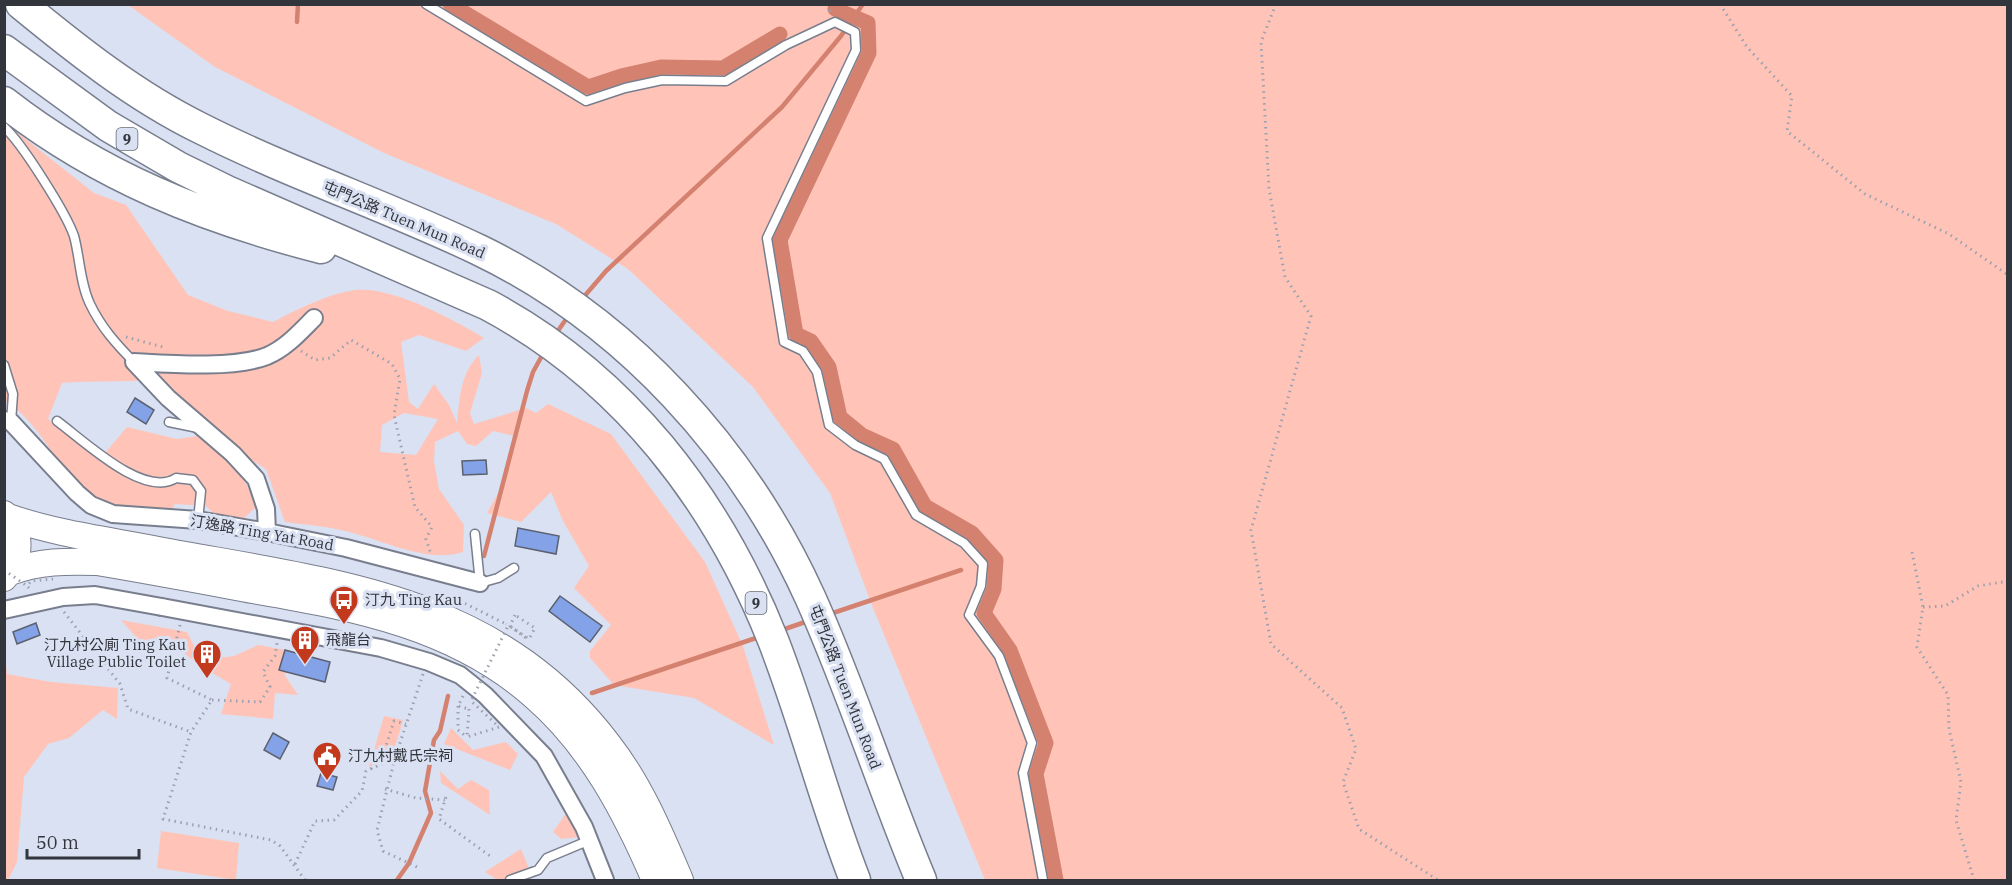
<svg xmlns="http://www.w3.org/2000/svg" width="2012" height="885" font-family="'IBM Plex Serif','Noto Sans TC',serif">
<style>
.green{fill:#ffc4b7;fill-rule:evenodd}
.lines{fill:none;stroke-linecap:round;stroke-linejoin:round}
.stream{stroke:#d4816f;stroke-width:4.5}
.canal{stroke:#d4816f;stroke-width:15}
.building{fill:#84a2e7;stroke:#5a606e;stroke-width:1.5}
.service-casing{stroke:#787e8d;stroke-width:11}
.minor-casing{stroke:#787e8d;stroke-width:20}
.primary-casing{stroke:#787e8d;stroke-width:28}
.motorway-casing{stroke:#787e8d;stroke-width:33}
.path{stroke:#9ca1af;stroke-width:3;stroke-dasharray:1.5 4.5;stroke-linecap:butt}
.service{stroke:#fff;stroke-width:8}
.minor{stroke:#fff;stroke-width:16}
.primary{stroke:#fff;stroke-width:26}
.motorway{stroke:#fff;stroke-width:30}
.minor-bridge-casing{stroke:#787e8d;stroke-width:20;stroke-linecap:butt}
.path-bridge{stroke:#9ca1af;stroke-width:3;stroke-dasharray:1.5 4.5;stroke-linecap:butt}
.minor-bridge{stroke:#fff;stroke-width:16}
.labels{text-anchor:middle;stroke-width:6;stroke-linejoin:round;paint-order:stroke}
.shield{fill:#dae1f2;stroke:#646973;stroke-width:1.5}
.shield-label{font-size:14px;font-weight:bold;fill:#32353c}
.street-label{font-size:15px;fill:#32353c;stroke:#dae1f2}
.poi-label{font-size:15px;fill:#32353c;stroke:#dae1f2;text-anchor:start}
</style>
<rect width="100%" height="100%" fill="#dae1f2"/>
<path class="green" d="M128,5H2007V880H985L873,608L830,493L753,387L628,269L556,224L384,153L215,67Z
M18,133L94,193L126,205L188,295L228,311L273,322C298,309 327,294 355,290C392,286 453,319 484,338L466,351L419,335L401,342L409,402L418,409L434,384L449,405L457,423C460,397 460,374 479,355L482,373L470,413L474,424L526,408L536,413L548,404L611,434L705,562L743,646L774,745L694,698L614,685L590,658V651L611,625L574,588L589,566L563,521L551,492L521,522L487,513L505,481L514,436L493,431L476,446L467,444L458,431L435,442L434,461L439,489L464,525L463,552C426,564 381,539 345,531C326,526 305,525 285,522L266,469L250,459L154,379C123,383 93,380 62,383L48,419L109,465L152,486L145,477L105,453L127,427L177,439L198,436L240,472L257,506L243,519L214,514L206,506L175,504L168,516C145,514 121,513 100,502C61,483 47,427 5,401V138ZM404,413L438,419L416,455L380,452L382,425Z
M121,620L187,632L201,660L234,656L258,645L291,651L322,661L284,674L298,695L275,693L273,719L221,714L231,684L200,666L170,641L142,644Z
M4,643L7,674L51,682L118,688L117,719L103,710L69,738L48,744L24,777L17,862L8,880H4Z
M384,716L403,720L402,724L392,756L369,767Z
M451,728L473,750L506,742L518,754L510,770L444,744Z
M440,771L458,789L471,780L489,790L490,815L441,783Z
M567,812L580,837L561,839L553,832Z
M161,831L239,843L236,880L157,868Z
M521,849L531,873L498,880L485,872Z"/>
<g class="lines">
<path class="stream" d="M297,22L298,4
M582,299L606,271L782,107L841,36L863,4
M555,335L569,315
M484,556L527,391L533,372L544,352
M830,614L961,570
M779,631L811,620
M592,693L759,637
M397,880L409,863L431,813L425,791L434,740L440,731L448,696"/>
<path class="canal" d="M450,4L588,87L621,76L661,67L723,68L780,34
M835,9L868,23L869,53L780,240L796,334L811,341L829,367L840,417L862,435L893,449L925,506L972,533L996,560L994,589L984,613L1010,650L1046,743L1036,774L1056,880"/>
</g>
<path class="building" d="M135,398L154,410L146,424L127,412Z
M486,460L487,474L463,475L462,461Z
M518,528L559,536L556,554L515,546Z
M560,596L602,626L590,642L549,611Z
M36,623L40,635L17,644L13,632Z
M285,650L330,662L325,682L279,670Z
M273,733L289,742L280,759L264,750Z
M321,773L337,777L333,790L317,786Z"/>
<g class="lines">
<g class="service-casing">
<path id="service" d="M426,4L586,101L625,88L662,80L726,81L786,45L835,22L855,32L856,50L767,238L784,342L803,351L817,372L829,425L855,445L884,459L916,515L964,543L983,564L981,586L969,615L999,656L1032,743L1023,773L1043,880
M4,127C22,143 66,213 74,236C80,258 80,283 90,304C101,327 116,344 134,362
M4,365L13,394L11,422
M57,421C83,440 144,499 176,478L193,480L201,491L198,520
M169,422L198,428
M475,534L480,583L498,578L514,568
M510,880L538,870L547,858L590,840"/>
</g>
<g class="minor-casing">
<path id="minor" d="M134,362L168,398L233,454L256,479L266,509L267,532
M134,362C170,364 234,369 267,356C286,348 300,332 314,318
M4,420L11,422L77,493L91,505L113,514L198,520L267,532L346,548L480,583
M162,607L381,648L429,662L460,675L485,695L544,756L584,827L605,880"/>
</g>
<g class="primary-casing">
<path id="primary" d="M4,514C23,533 21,559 4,578
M8,517C57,534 108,540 158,550C329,582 494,594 608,744C640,785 660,833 680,880
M10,572C39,561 67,561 97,562C151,571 204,581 258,591C357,608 456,627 534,696C591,745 626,813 655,880"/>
</g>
<g class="motorway-casing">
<path id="motorway" d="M21,4C77,50 135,96 200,128C291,174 387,206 479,250C626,321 743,450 810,597C852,690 882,787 921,880
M4,50L108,126L178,167L227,191L488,305C623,377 717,499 773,640C804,719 824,801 855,880
M4,102C100,177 204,218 321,248"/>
</g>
<path class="path" d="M828,4L830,12
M1276,4L1261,42L1269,189L1285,277L1311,316L1251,530L1271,644L1342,708L1356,749L1343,782L1359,829L1438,880
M1720,4L1747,47L1792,96L1787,131L1865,194L1949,234L2008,275
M126,337L163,347
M301,351L315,360L330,358L351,340L392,364L400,379L394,415L401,446L415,507L432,527L426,539L431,554
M1912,552L1923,607L1917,647L1948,695L1949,729L1961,782L1956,820L1974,880
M437,593L452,597L506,624
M1923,607L1945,606L1978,586L2008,581
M64,612L120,684L128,709L191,732
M515,615L510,626L526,638
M180,625L167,678L212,700L191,732L163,819L271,840L280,846L305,880
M463,696L458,706L469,709
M212,700L260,702L270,687L263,672L275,656L277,643
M458,706V730L467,737
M395,758L377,830L383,851L417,867
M371,769L373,762L384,752L394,721L406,724
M385,789L416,798L445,800
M446,797L439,819L490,856
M295,864L315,821L334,820L362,791L366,771L395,758L423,674"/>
<use href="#service" class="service"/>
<use href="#minor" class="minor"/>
<use href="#primary" class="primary"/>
<use href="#motorway" class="motorway"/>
<g class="minor-bridge-casing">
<path id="minor-bridge" d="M4,610L63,597L95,595L162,607"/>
</g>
<path class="path-bridge" d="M4,570L27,586
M29,588L27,586L31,581L53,579
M511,627L529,639L535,628L515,615
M469,709L467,737L499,727L471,701L508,626L506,624"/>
<use href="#minor-bridge" class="minor-bridge"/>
</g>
<defs>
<g id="bus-pin" transform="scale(1.5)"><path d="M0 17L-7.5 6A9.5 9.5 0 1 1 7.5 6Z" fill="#c3391d" stroke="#dae1f2"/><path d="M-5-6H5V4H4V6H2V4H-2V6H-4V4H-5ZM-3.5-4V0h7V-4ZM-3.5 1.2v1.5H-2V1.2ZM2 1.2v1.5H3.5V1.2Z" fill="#fff"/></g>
<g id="building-pin" transform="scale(1.5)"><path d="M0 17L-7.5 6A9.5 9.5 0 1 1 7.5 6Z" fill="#c3391d" stroke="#dae1f2"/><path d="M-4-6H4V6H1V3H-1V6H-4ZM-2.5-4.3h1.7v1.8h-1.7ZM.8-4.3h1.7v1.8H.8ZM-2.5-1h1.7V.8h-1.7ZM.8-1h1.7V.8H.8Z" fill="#fff"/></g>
<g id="civic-pin" transform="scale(1.5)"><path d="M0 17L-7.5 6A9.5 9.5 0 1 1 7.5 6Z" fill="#c3391d" stroke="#dae1f2"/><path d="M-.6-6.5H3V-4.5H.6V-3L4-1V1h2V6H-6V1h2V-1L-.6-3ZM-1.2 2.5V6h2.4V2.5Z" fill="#fff"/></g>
</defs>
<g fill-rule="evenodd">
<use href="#bus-pin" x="344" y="600"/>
<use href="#building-pin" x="305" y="640"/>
<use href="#building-pin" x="207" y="654"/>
<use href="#civic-pin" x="327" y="756"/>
</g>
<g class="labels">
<g class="shield">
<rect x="116.5" y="128" width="21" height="22" rx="4.5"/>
<rect x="745.5" y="592" width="21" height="22" rx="4.5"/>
</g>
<g class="shield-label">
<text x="127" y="144">9</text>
<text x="756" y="608">9</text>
</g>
<g class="street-label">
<text transform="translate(404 220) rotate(23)" y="5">屯門公路 Tuen Mun Road</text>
<text transform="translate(262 533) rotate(10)" y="5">汀逸路 Ting Yat Road</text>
<text transform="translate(845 687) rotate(69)" y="5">屯門公路 Tuen Mun Road</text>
</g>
<g class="poi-label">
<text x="365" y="605">汀九 Ting Kau</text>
<text x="326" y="645">飛龍台</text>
<text x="186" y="650" text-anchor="end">汀九村公廁 Ting Kau<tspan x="186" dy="17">Village Public Toilet</tspan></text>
<text x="348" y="761">汀九村戴氏宗祠</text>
</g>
</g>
<rect width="2012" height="885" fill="none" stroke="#32353c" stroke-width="12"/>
<path d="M27 849v9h112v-9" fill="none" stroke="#32353c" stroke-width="3"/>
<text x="36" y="849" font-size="18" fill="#32353c" stroke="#dae1f2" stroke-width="4.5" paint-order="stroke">50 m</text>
</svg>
